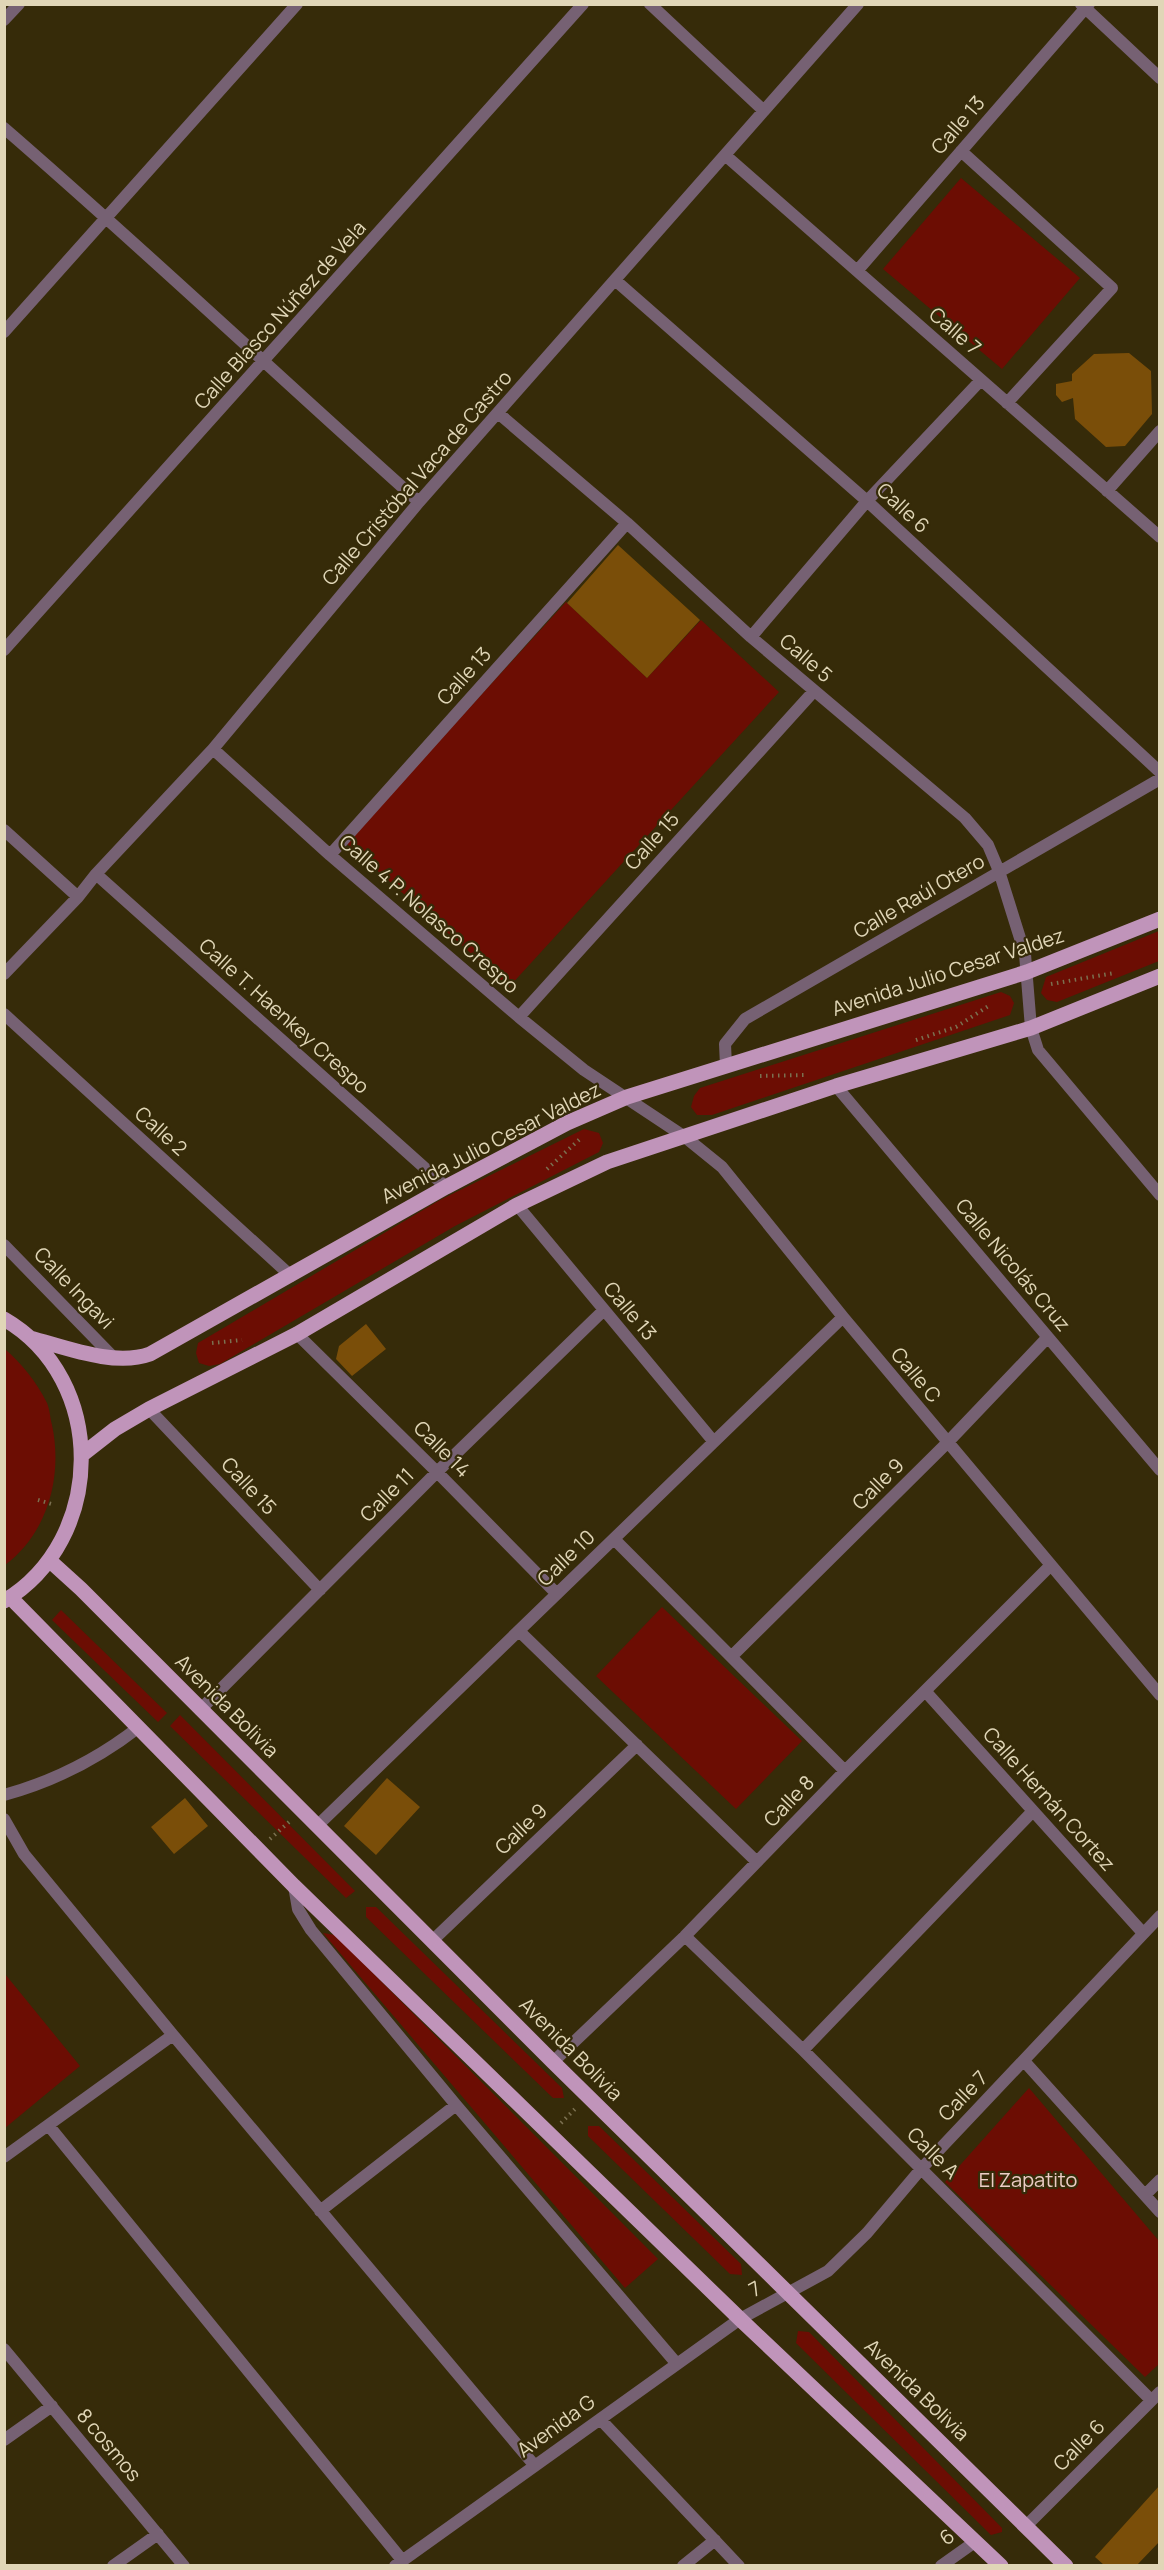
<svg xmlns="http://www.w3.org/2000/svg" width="1164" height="2570" font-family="Manrope,sans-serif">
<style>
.green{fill:#6c0d03}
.building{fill:#7a4e09}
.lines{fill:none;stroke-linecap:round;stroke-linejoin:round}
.path{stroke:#7b7050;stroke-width:4;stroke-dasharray:1.5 4.5;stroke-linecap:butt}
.minor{stroke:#766173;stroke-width:12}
.primary{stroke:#c094ba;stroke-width:15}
.labels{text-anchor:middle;stroke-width:4.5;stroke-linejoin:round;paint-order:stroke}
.street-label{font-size:20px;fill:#e0d6b7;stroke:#362b09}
.park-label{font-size:20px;fill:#edcdc6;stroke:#362b09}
</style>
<rect width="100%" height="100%" fill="#362b09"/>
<path class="green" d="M961,178L1080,278L1002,369L883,269Z
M566,602L647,678L701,620L779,692L509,987L346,843Z
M1159,931V961L1057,1002L1047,1000L1041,993L1046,977Z
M1001,992L1010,996L1014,1003L1010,1015L712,1115H697L691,1107L694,1096L700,1088Z
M584,1129L599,1133L603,1143L599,1152L455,1226L220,1364L209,1366L199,1363L196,1353L198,1343L440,1200Z
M5,1349C22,1364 36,1381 47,1403C50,1410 50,1418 52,1425C63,1476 48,1533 5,1565Z
M662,1607L802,1741L736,1809L596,1676Z
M61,1610L167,1713L158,1722L52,1620Z
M180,1715L355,1891L346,1898L170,1726Z
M366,1907H376L562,2088L564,2098H553L366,1917Z
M323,1933L335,1935L658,2259L625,2288Z
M5,1974L80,2066L5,2128H4Z
M1029,2088L1159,2241V2364L1145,2377L945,2182Z
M588,2126H599L741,2264L742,2275L730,2274L588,2136Z
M798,2331L809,2332L1002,2528V2532L991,2535L796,2343Z"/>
<path class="building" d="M1129,353L1151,371L1152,414L1125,446L1106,447L1075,419L1073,398L1062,402L1056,395V384L1072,381V374L1094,354Z
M618,545L700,620L647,678L567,603Z
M366,1324L386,1349L352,1376L336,1359L339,1346Z
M387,1778L420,1807L376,1855L344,1826Z
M185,1798L208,1826L174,1854L151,1827Z
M1160,2485V2541L1137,2565H1104L1095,2557Z"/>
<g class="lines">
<path class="path" d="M1051,984L1114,973
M916,1040L956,1027L990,1005
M760,1076L807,1075
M547,1169L581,1138
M212,1343L242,1340
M38,1500L55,1505
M270,1839L289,1822
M561,2123L575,2109"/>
<path class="minor" d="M650,4L764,111
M1081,4L1160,78
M4,20L19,4
M4,128C145,250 280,378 419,502
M961,151L1112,288L1007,403
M725,155L1160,537
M857,271L1089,4
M615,280L867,501L1160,772
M4,332L297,4
M498,413L627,523L751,637L965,818L988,845L999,871L1025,954L1031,1028L1038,1050L1160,1195
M1107,491L1160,431
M751,637L867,501L981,380
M4,650L583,4
M213,749L330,855L519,1017L584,1070L685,1137L722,1167L843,1317L1160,1695
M4,830L78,897
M330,855L627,523
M96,874L446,1187
M4,974L78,897L96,874L213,749L419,502L858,4
M4,1014L291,1276
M519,1017L814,691
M726,1066L725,1044L745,1019L1160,779
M836,1086L1160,1470
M517,1205L714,1442
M4,1245L115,1359
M297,1334L437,1472L557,1594
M149,1409L320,1590
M614,1539L845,1771
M519,1631L757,1862
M732,1656L947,1443L1048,1337
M926,1692L1143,1933
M200,1710L437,1472L604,1310
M4,1795C55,1781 98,1759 139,1727
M4,1819L24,1854L173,2035L535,2466
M317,1826L843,1317
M294,1886L298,1909L311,1930L456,2105L677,2364
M685,1936L803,2050L1151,2400
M432,1941L637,1745
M803,2050L1033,1811
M1024,2061L1160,2212
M553,2062L685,1936L845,1771L1051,1565
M49,2126L402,2560
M4,2157L173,2035
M1145,2195L1160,2180
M320,2211L456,2105
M4,2349L184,2566
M600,2419L739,2566
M4,2440L52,2406
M1026,2526L1160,2392
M113,2566L158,2534
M395,2566L740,2319L828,2271L867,2233L921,2169L1160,1916
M683,2566L715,2540
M941,2566L976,2541"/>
<path class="primary" d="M4,1319C108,1379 106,1540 4,1601
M30,1338C65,1347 114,1367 150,1354L446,1187L567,1123L627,1097L1027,972L1160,919
M83,1454L115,1429L149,1409L297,1334L517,1205L607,1162L836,1086L1031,1028L1160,976
M49,1560L81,1589L553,2062L1066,2566
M10,1597L294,1886L740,2319L1001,2566"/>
</g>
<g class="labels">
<g class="street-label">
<text transform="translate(958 125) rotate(-49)" y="7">Calle 13</text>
<text transform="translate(280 315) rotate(-48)" y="7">Calle Blasco Núñez de Vela</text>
<text transform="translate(955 331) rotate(41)" y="7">Calle 7</text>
<text transform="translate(417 478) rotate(-49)" y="7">Calle Cristóbal Vaca de Castro</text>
<text transform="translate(903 508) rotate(43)" y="7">Calle 6</text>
<text transform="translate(806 658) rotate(41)" y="7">Calle 5</text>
<text transform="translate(464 676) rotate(-48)" y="7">Calle 13</text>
<text transform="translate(652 841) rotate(-48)" y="7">Calle 15</text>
<text transform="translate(919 896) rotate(-30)" y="7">Calle Raúl Otero</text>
<text transform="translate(429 914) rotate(41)" y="7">Calle 4 P. Nolasco Crespo</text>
<text transform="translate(948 972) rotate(-18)" y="7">Avenida Julio Cesar Valdez</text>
<text transform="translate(284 1016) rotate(42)" y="7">Calle T. Haenkey Crespo</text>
<text transform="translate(161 1131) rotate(42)" y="7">Calle 2</text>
<text transform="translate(491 1143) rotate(-27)" y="7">Avenida Julio Cesar Valdez</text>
<text transform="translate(1013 1265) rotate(50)" y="7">Calle Nicolás Cruz</text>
<text transform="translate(74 1288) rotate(46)" y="7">Calle Ingavi</text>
<text transform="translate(630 1311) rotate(50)" y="7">Calle 13</text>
<text transform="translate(916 1375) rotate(50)" y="7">Calle C</text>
<text transform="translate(442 1449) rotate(45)" y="7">Calle 14</text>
<text transform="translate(878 1484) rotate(-45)" y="7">Calle 9</text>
<text transform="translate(249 1486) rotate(47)" y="7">Calle 15</text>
<text transform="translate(387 1495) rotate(-45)" y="7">Calle 11</text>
<text transform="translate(566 1558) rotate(-44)" y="7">Calle 10</text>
<text transform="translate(227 1706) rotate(45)" y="7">Avenida Bolivia</text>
<text transform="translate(1049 1799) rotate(48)" y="7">Calle Hernán Cortez</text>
<text transform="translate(789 1801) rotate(-46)" y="7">Calle 8</text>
<text transform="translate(521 1829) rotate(-44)" y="7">Calle 9</text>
<text transform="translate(571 2049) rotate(45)" y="7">Avenida Bolivia</text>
<text transform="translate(963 2096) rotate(-46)" y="7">Calle 7</text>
<text transform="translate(933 2153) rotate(45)" y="7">Calle A</text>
<text transform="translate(755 2289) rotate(-29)" y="7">7</text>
<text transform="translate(917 2390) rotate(44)" y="7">Avenida Bolivia</text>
<text transform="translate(556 2426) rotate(-36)" y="7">Avenida G</text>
<text transform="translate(109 2445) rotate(50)" y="7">8 cosmos</text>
<text transform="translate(1079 2445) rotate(-45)" y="7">Calle 6</text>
<text transform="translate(947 2537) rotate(-35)" y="7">6</text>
</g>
<g class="park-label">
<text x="1028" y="2187">El Zapatito</text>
</g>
</g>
<rect width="1164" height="2570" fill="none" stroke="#e0d6b7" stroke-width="12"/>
</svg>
